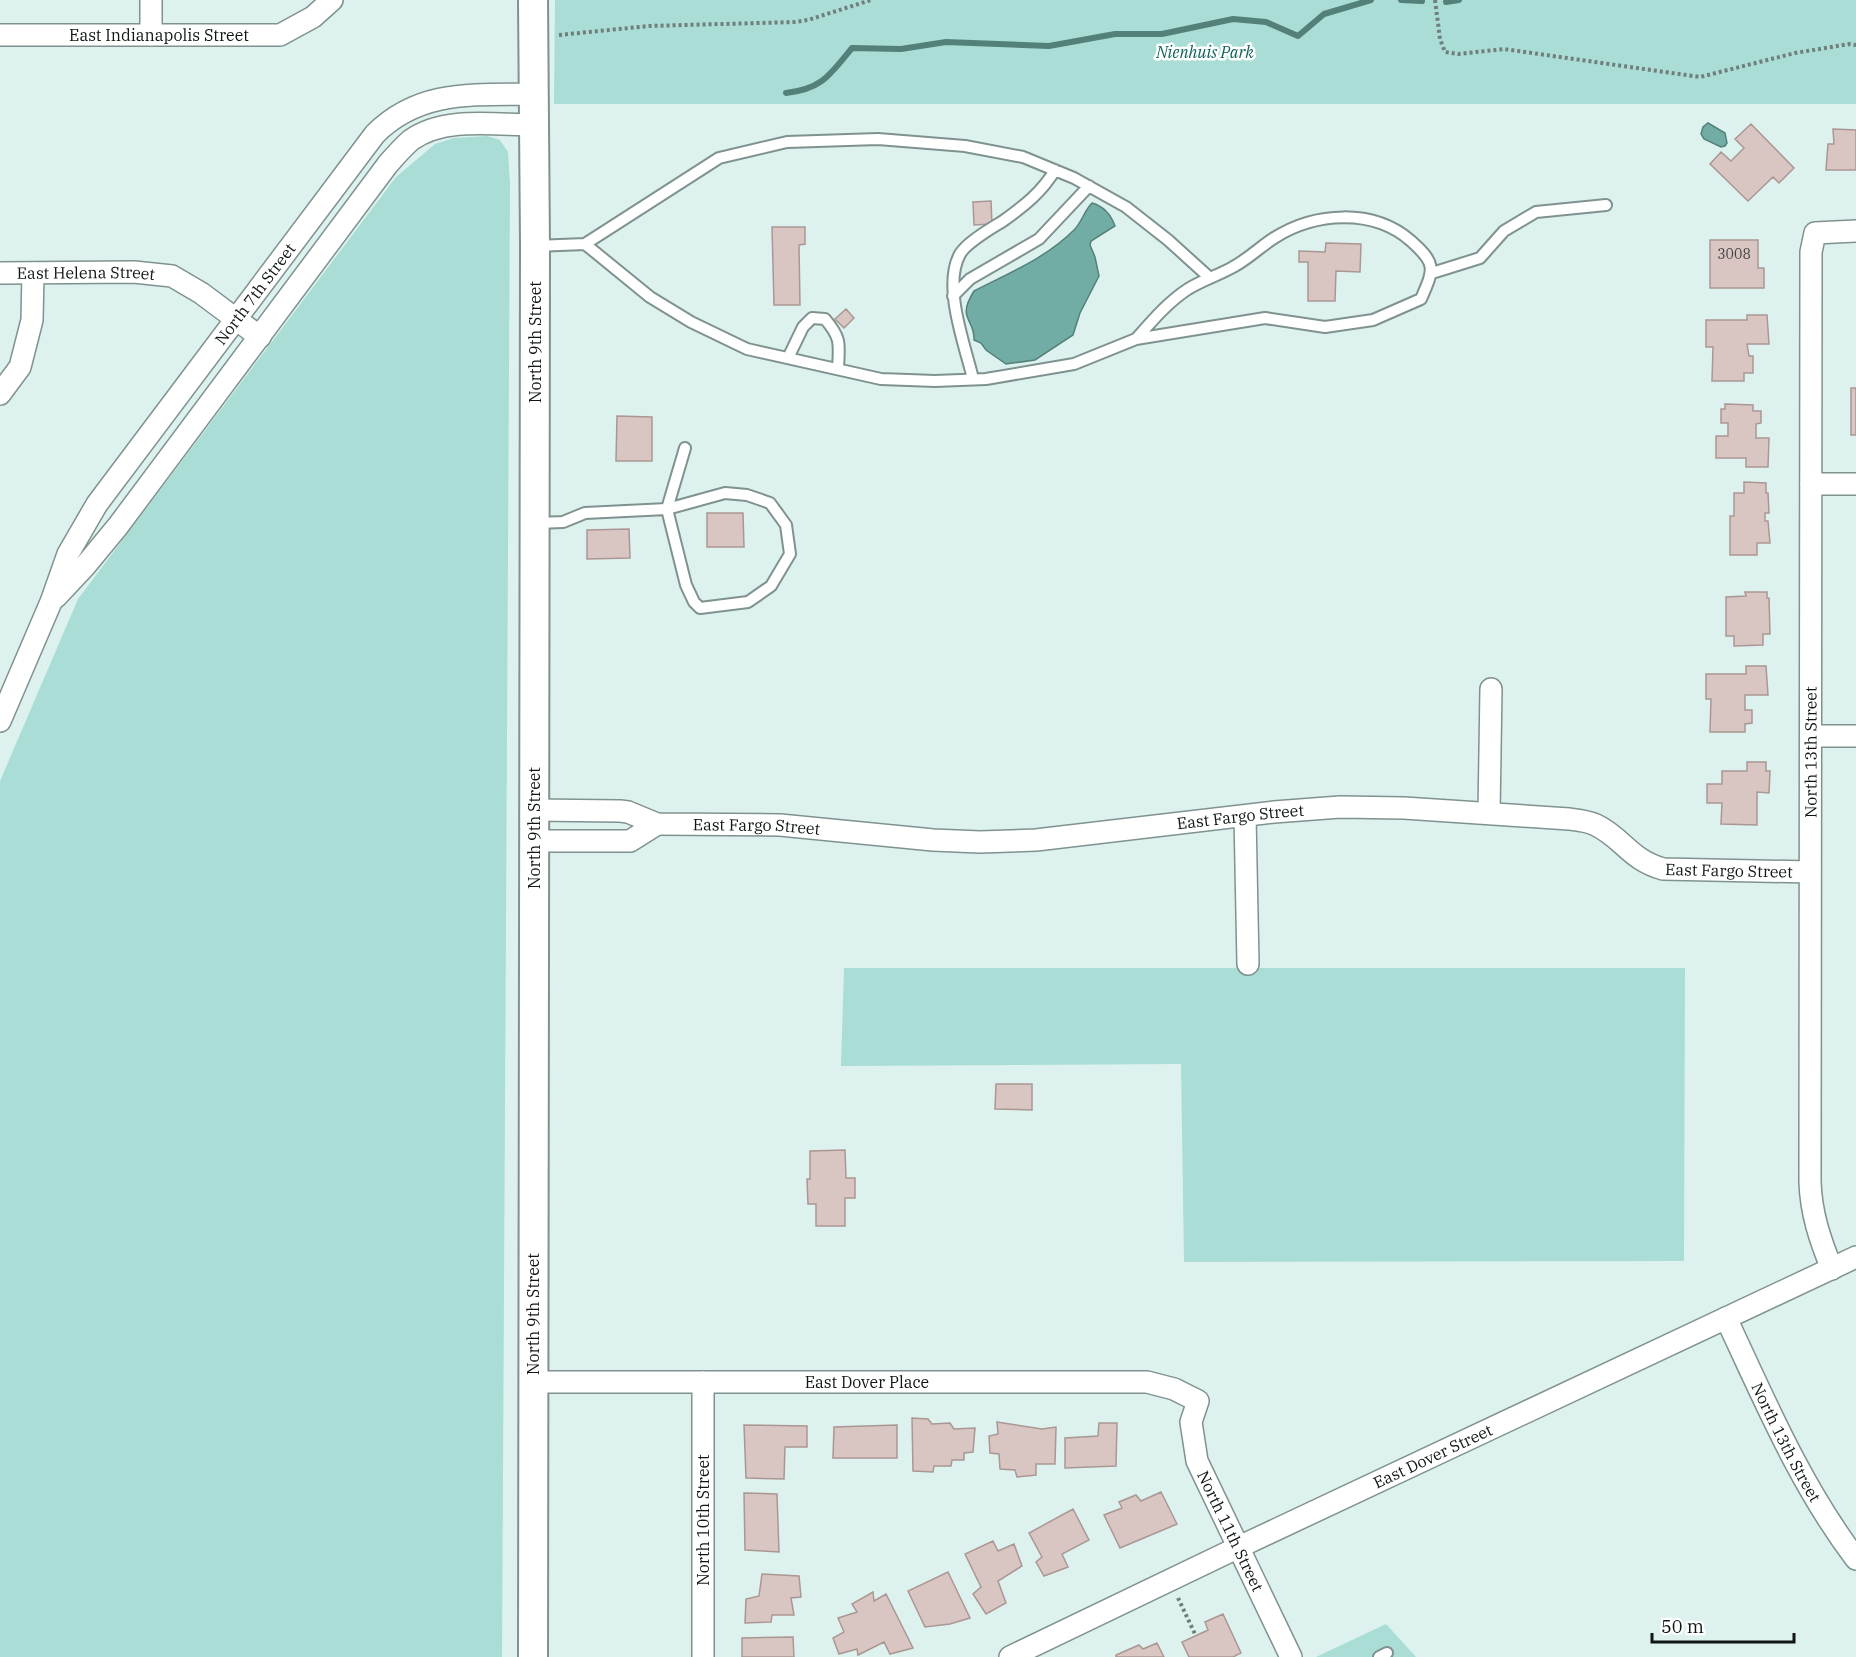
<svg xmlns="http://www.w3.org/2000/svg" width="1856" height="1657" font-family="'IBM Plex Serif',serif">
<style>
.green{fill:#a9ddd6}
.water{fill:#71ada5;stroke:#54807a;stroke-width:1.5}
.lines{fill:none;stroke-linecap:round;stroke-linejoin:round}
.stream{stroke:#54807a;stroke-width:6}
.building{fill:#d9c6c2;stroke:#aa9793;stroke-width:1.5}
.service-casing{stroke:#7f928f;stroke-width:14}
.minor-casing{stroke:#7f928f;stroke-width:24}
.secondary-casing{stroke:#7f928f;stroke-width:32}
.path{stroke:#707e7c;stroke-width:4;stroke-dasharray:3 3;stroke-linecap:butt}
.service{stroke:#fff;stroke-width:10}
.minor{stroke:#fff;stroke-width:21}
.secondary{stroke:#fff;stroke-width:28}
.labels{text-anchor:middle;stroke-width:5;stroke-linejoin:round;paint-order:stroke}
.number-label{font-size:14px;fill:#424240}
.street-label{font-size:16px;fill:#0f1615;stroke:#fff}
.park-label{font-size:16px;font-style:italic;fill:#0c615a;stroke:#fff}
</style>
<rect width="100%" height="100%" fill="#ddf2ef"/>
<path class="green" d="M555,0H1856V104H554Z
M487,136L500,140L508,152L510,184L502,1657H0V781L78,599L396,177L435,144L454,138Z
M844,968H1685L1684,1261L1184,1262L1181,1064L841,1066Z
M1386,1624L1416,1657H1316Z"/>
<path class="water" d="M1708,123L1725,133L1727,143L1725,146L1721,147L1704,139L1701,134L1703,127Z
M1092,203C1103,206 1111,215 1115,226L1091,241L1090,245L1095,257L1099,276L1080,313L1073,335L1035,360L1006,364L986,350L981,343L974,340C975,318 956,320 974,291C1009,273 1046,258 1074,230C1082,222 1084,211 1092,203Z"/>
<g class="lines">
<path class="stream" d="M1401,0L1422,1
M1446,2L1459,0
M786,93C822,89 830,75 852,48L901,49L946,42L1049,46L1115,34H1162L1233,19L1266,22L1298,36L1324,14L1371,0"/>
</g>
<path class="building" d="M1751,124L1794,168L1779,183L1773,177L1748,201L1710,164L1721,152L1731,161L1744,148L1735,139Z
M1833,129L1856,130V170H1826L1828,144H1834Z
M991,201L992,224L974,225L973,202Z
M772,227H805V244L799,245L800,305H774Z
M1710,240H1758V268H1764V288H1710Z
M1326,243L1361,244L1360,272L1336,271L1335,301H1308V262H1299V251L1325,252Z
M846,309L854,318L844,328L835,319Z
M1747,315H1767L1769,344H1747L1749,356H1753V373H1744V381H1712L1713,347H1706V320H1747Z
M1851,388H1856V435H1851Z
M1725,404L1753,405V411H1761V423L1756,424V438H1769L1768,467H1746V458H1716V436H1728V423H1721V409H1725Z
M617,416L652,417V461H616Z
M1744,482L1766,483V493H1768L1769,513H1765V521H1768L1770,543H1757V555H1730V516H1734V493H1744Z
M707,513H743L744,547H707Z
M629,529L630,558L587,559V530Z
M1745,592H1767V598H1769L1770,634H1763V645L1734,646V636H1726V597L1746,596Z
M1746,666H1766L1768,695H1745V710H1752V723L1745,724V732H1710L1711,699H1706V674H1746Z
M1747,762H1766V771H1770L1769,793L1757,792V825L1721,824L1722,803H1707V784H1722V771H1747Z
M996,1084H1032V1110L995,1109Z
M845,1150L846,1178H855V1198H845V1226H816V1204H808L807,1179H810V1151Z
M912,1418L928,1419L932,1424L950,1423L954,1429L975,1428L973,1452L964,1453V1460H952L951,1466H934L933,1472L913,1471Z
M997,1422L1042,1429L1056,1427L1055,1464H1036V1475L1017,1477L1015,1470L1000,1469L999,1454L990,1453L989,1436L998,1434Z
M1099,1423H1117L1116,1466L1065,1468V1438L1098,1436Z
M744,1425L807,1426V1447H785L784,1479L746,1478Z
M897,1425V1458H833L834,1427Z
M1161,1492L1177,1524L1120,1548L1104,1515L1122,1508L1119,1502L1136,1495L1141,1501Z
M744,1493L777,1494L779,1552L745,1550Z
M1073,1509L1089,1540L1062,1554L1068,1567L1044,1576L1036,1562L1042,1557L1029,1533Z
M993,1541L998,1551L1014,1544L1022,1566L998,1581L1006,1603L986,1614L973,1594L981,1587L965,1554Z
M948,1572L970,1618L950,1624L925,1627L908,1591Z
M762,1574L799,1576L801,1597L791,1598L794,1615H772L771,1622L745,1623L746,1599L759,1596Z
M873,1592L874,1601L886,1594L913,1648L890,1654L884,1642L858,1655L857,1649L839,1654L833,1638L844,1632L838,1618L857,1612L852,1604Z
M1223,1614L1241,1653L1233,1657H1189L1182,1642L1208,1630L1205,1622Z
M793,1637L794,1657H742V1638Z
M1157,1643L1164,1657H1116V1655L1139,1645L1143,1649Z"/>
<g class="lines">
<g class="service-casing">
<path id="service" d="M585,244L719,158L787,142L878,139L965,146L1023,157L1074,178L1126,207L1168,240L1210,278
M535,246L585,244L650,297L691,322L747,349L881,379L935,381L986,379L1074,364L1136,339L1265,318L1325,327L1373,320L1421,299C1434,269 1437,264 1411,241C1373,208 1315,212 1274,238C1260,247 1248,259 1233,267C1219,275 1203,280 1188,289C1168,302 1152,321 1136,339
M1432,273L1480,258L1504,231L1536,212L1606,205
M953,296L970,279L1039,239L1089,186
M788,358L803,327L812,318L825,319C842,339 839,344 838,369
M973,379C965,345 942,286 960,254C967,242 992,228 1003,221C1024,206 1042,192 1055,170
M537,523L563,522L585,513L667,509L725,493L747,495L770,503L786,525L790,554L771,586L748,602L700,608L694,602L686,585L667,509L685,448
M1379,1657L1387,1653"/>
</g>
<g class="minor-casing">
<g id="minor">
<path id="s1" d="M0,35H280L313,17L332,0"/>
<path d="M151,35V0"/>
<path id="s2" d="M0,273L134,272L172,276L201,293L260,337"/>
<path d="M0,394L20,367L32,320L33,273"/>
<path d="M1811,484H1856"/>
<path d="M56,597L85,566L118,526L388,164C395,156 403,147 411,140C445,116 496,125 534,125"/>
<path id="s3" d="M0,721L51,602L68,554L97,504L375,134C420,89 475,95 534,94"/>
<path d="M1811,736H1856"/>
<path id="s4" d="M534,810L620,811L628,812L657,824L780,825L933,840L980,842L1036,840L1274,812L1340,807L1404,808L1569,819C1578,820 1588,821 1596,825C1623,838 1630,860 1663,869L1810,872"/>
<path d="M1489,813L1491,689"/>
<path d="M1245,816L1248,964"/>
<path d="M534,841H630L657,824"/>
<path id="s5" d="M1832,1269C1820,1240 1811,1213 1810,1182L1811,252L1815,233L1856,231"/>
<path id="s6" d="M1726,1318C1765,1401 1800,1485 1856,1559"/>
<path id="s7" d="M534,1382H1147L1174,1389L1198,1401L1191,1422L1197,1461L1291,1657"/>
<path d="M703,1382V1657"/>
<path id="s8" d="M1010,1657L1239,1547L1856,1257"/>
</g>
</g>
<g class="secondary-casing">
<path id="secondary" d="M533,0L535,246L533,1657"/>
</g>
<path class="path" d="M1435,0L1440,39L1445,52L1458,54L1504,49L1700,77L1795,53L1849,44L1856,45
M559,35L649,26L795,22L808,20L871,0
M1178,1598L1195,1634"/>
<use href="#service" class="service"/>
<use href="#minor" class="minor"/>
<use href="#secondary" class="secondary"/>
</g>
<g class="labels">
<g class="number-label">
<text x="1734" y="259">3008</text>
</g>
<g class="street-label">
<text dy="6" stroke="none"><textPath href="#s1" startOffset="159">East Indianapolis Street</textPath></text>
<text dy="6" stroke="none"><textPath href="#s2" startOffset="86">East Helena Street</textPath></text>
<text dy="6" stroke="none"><textPath href="#s3" startOffset="501">North 7th Street</textPath></text>
<text transform="translate(535 342) rotate(-90)" y="6">North 9th Street</text>
<text dy="6" stroke="none"><textPath href="#s5" startOffset="520">North 13th Street</textPath></text>
<text dy="6" stroke="none"><textPath href="#s4" startOffset="711">East Fargo Street</textPath></text>
<text dy="6" stroke="none"><textPath href="#s4" startOffset="225">East Fargo Street</textPath></text>
<text transform="translate(534 828) rotate(-90)" y="6">North 9th Street</text>
<text dy="6" stroke="none"><textPath href="#s4" startOffset="1215">East Fargo Street</textPath></text>
<text transform="translate(533 1314) rotate(-90)" y="6">North 9th Street</text>
<text dy="6" stroke="none"><textPath href="#s7" startOffset="333">East Dover Place</textPath></text>
<text dy="6" stroke="none"><textPath href="#s6" startOffset="138">North 13th Street</textPath></text>
<text dy="6" stroke="none"><textPath href="#s8" startOffset="468">East Dover Street</textPath></text>
<text transform="translate(703 1520) rotate(-90)" y="6">North 10th Street</text>
<text dy="6" stroke="none"><textPath href="#s7" startOffset="807">North 11th Street</textPath></text>
</g>
<g class="park-label">
<text x="1205" y="58">Nienhuis Park</text>
</g>
</g>
<path d="M1652 1633v9h142v-9" fill="none" stroke="#0f1615" stroke-width="3"/>
<text x="1661" y="1633" font-size="18" fill="#0f1615" stroke="#ffffff" stroke-width="4.5" paint-order="stroke">50 m</text>
</svg>
